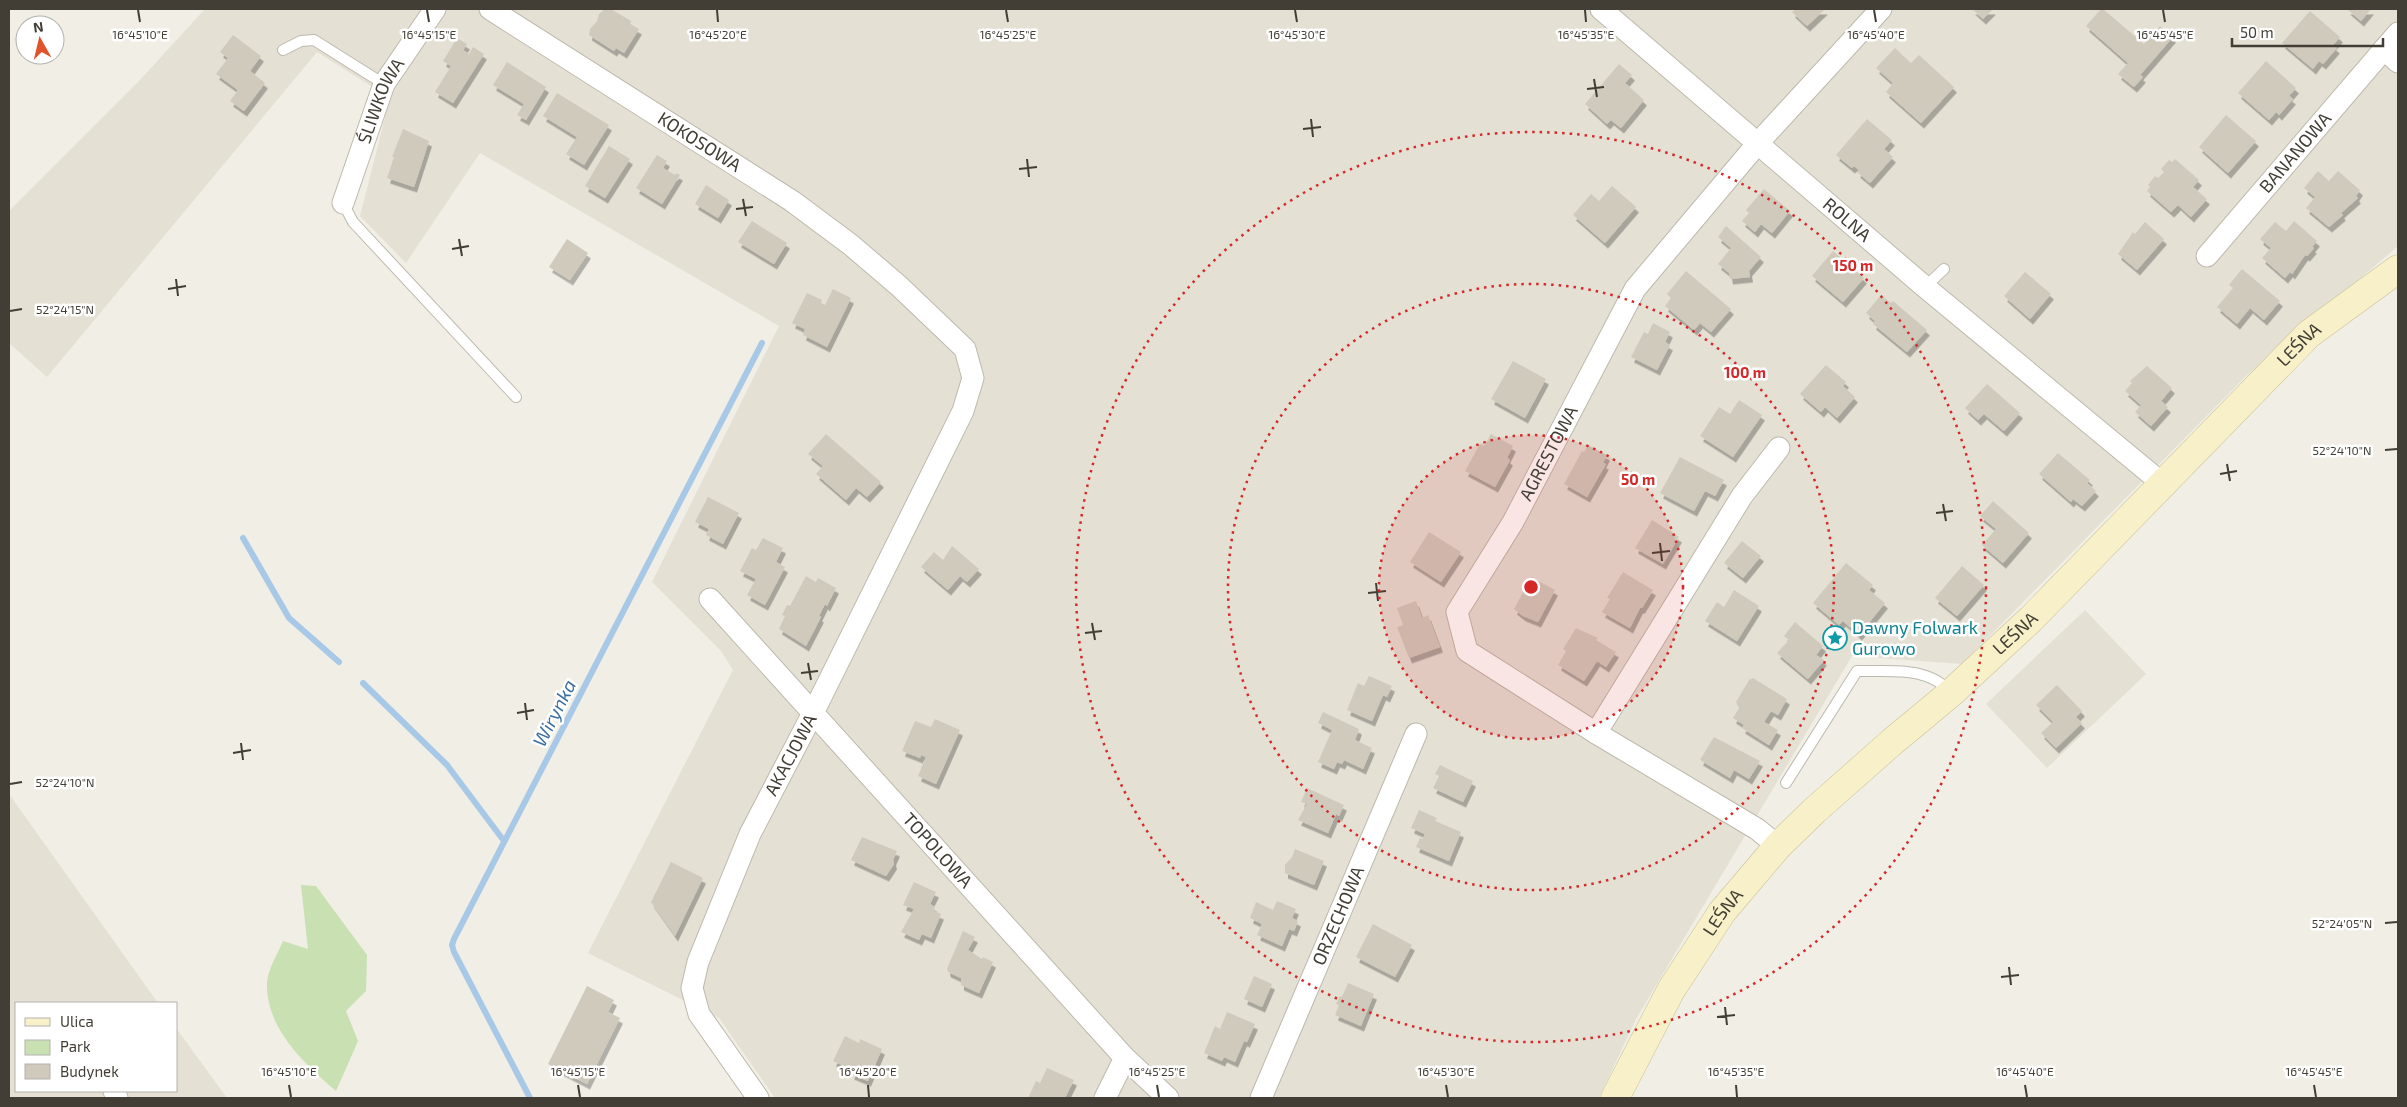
<svg xmlns="http://www.w3.org/2000/svg" width="2407" height="1107" font-family="'Exo 2',sans-serif">
<style>
.residential{fill:#e4e0d4}
.green{fill:#c8e0b2}
.lines{fill:none;stroke-linecap:round;stroke-linejoin:round}
.stream{stroke:#a8c8e7;stroke-width:6}
.building{fill:#d0cabc;filter:url(#shadow)}
.lane-casing{stroke:#bdb9ac;stroke-width:12}
.street-casing{stroke:#bdb9ac;stroke-width:23}
.secondary-casing{stroke:#cbc299;stroke-width:29}
.lane{stroke:#fff;stroke-width:10}
.street{stroke:#fff;stroke-width:21}
.secondary{stroke:#f8f0c8;stroke-width:28}
.ticks{fill:none;stroke:#423e35;stroke-width:2}
.ring{fill:none;stroke:#d62828;stroke-width:2.5;stroke-dasharray:2.5 5}
.labels{text-anchor:middle;stroke-width:5;stroke-linejoin:round;paint-order:stroke}
.street-label{font-size:18px;fill:#423e35;stroke:#fff}
.culture-label{font-size:18px;fill:#0d838f;stroke:#fff;text-anchor:start}
.water-label{font-size:19px;font-style:italic;fill:#3c6fa0;stroke:#fff}
.ticks-label{font-size:12px;text-anchor:middle;fill:#423e35;stroke:#fff;stroke-width:5;stroke-linejoin:round;paint-order:stroke}
.centre{fill:#d62828;stroke:#fff;stroke-width:2.5}
.ring-label{font-size:15px;text-anchor:middle;font-weight:bold;fill:#d62828;stroke:#fff;stroke-width:5;stroke-linejoin:round;paint-order:stroke}
</style>
<defs>
<filter id="shadow"><feDropShadow dx="3" dy="5.5" stdDeviation="0" flood-color="#0004"/></filter>
</defs>
<rect width="100%" height="100%" fill="#f0eee5"/>
<path class="residential" d="M205,9H2398V246L2245,377L1962,664L1852,656L1636,1019L1599,1098H775L719,1018L588,953L733,670L721,651L652,582L779,326L480,153L406,263L360,216L390,98L317,52L47,377L9,343V211L139,81Z
M2085,610L2146,674L2047,768L1986,704Z
M9,794L158,1003H16V1091H176V1028L227,1098H9Z"/>
<path class="green" d="M301,885L316,886L367,955L366,991L346,1011L358,1041L336,1091C305,1064 266,1029 267,984C267,971 278,953 283,941L308,949Z"/>
<g class="lines">
<path class="stream" d="M243,538L289,618L339,662
M363,683L447,765L504,841
M530,1098L454,952L452,945L454,939L762,343"/>
</g>
<path class="building" d="M605,9H611L631,21L630,24L639,29L624,53L616,48L614,51L589,35L590,29L597,21L599,14Z
M1796,9H1825L1807,26L1792,12Z
M1972,9H1993L1983,19Z
M2101,9H2103L2144,44L2160,26L2173,37L2140,75L2143,77L2134,87L2118,74L2128,63L2086,26Z
M2347,9H2371L2361,21Z
M2310,11L2340,37L2333,45L2337,48L2323,64L2319,61L2313,69L2282,43Z
M233,35L261,56L250,71L265,83L244,111L230,101L238,90L216,74L228,58L220,52Z
M457,38L467,44L463,50L469,54L473,47L484,54L453,103L435,92L451,66L443,61Z
M1895,48L1911,63L1919,55L1954,87L1921,123L1886,92L1893,83L1876,68Z
M2266,61L2296,88L2289,96L2293,99L2279,115L2276,112L2269,120L2238,93Z
M507,62L546,87L526,120L517,115L524,104L493,85Z
M1619,64L1632,75L1625,83L1644,100L1621,128L1611,120L1607,124L1585,104Z
M557,93L609,125L584,165L566,154L577,137L543,116Z
M2226,115L2256,141L2228,173L2199,147Z
M1867,119L1892,140L1884,149L1893,157L1870,183L1857,172L1859,170L1854,166L1852,168L1836,155Z
M403,129L429,141L414,187L387,178L394,157H392Z
M609,146L630,159L605,198L585,186Z
M657,155L667,161L663,168L675,175L676,173L680,175L662,204L636,188Z
M2175,159L2199,180L2193,187L2207,199L2191,217L2178,205L2171,212L2147,191L2150,187L2148,185L2155,176L2158,178L2164,172L2161,169L2169,160L2172,162Z
M2318,171L2329,181L2338,171L2360,190L2356,196L2358,198L2341,213L2343,215L2329,227L2306,208L2315,197L2304,188Z
M706,185L729,200L718,218L695,204Z
M1612,186L1636,207L1605,243L1573,215L1591,194L1599,201Z
M1764,189L1790,211L1772,233L1761,224L1755,232L1742,221L1749,213L1746,210Z
M752,221L787,243L774,264L738,242Z
M2294,221L2317,241L2312,247L2314,248L2307,256L2305,255L2292,274L2290,272L2285,278L2262,258L2271,248L2260,239L2275,222L2286,231Z
M2145,222L2164,239L2137,270L2118,254L2133,232L2135,234Z
M1726,226L1761,257L1749,271L1750,277L1730,279L1729,273L1718,264L1731,248L1718,237Z
M567,239L588,253L570,280L549,267Z
M1833,251L1864,278L1843,302L1812,276Z
M2242,269L2280,301L2264,320L2250,308L2237,324L2217,307L2233,288L2229,285Z
M1686,271L1731,309L1711,332L1700,323L1694,330L1665,306L1671,298L1667,294Z
M2025,272L2051,294L2030,319L2004,296Z
M833,289L851,298L827,347L803,335L805,329L792,323L807,293L822,300L821,303L825,305Z
M1881,295L1891,303L1893,301L1927,330L1907,352L1873,324L1875,321L1866,313Z
M1653,323L1670,332L1665,342L1670,345L1657,370L1631,357L1644,332L1648,334Z
M1513,361L1546,379L1525,418L1491,399Z
M1826,365L1846,382L1843,386L1855,397L1837,418L1825,407L1821,412L1800,394Z
M2147,366L2172,388L2161,401L2168,407L2151,426L2135,412L2141,405L2125,391L2132,383L2130,381Z
M1987,384L2020,413L2004,431L1984,414L1978,420L1965,408Z
M1739,400L1762,415L1733,457L1700,436L1719,407L1730,414Z
M826,434L881,482L867,497L856,488L846,500L816,474L823,466L808,454Z
M1491,434L1513,446L1507,458L1510,460L1495,487L1465,471L1480,444L1484,446Z
M1588,445L1607,455L1603,463L1606,464L1587,497L1564,484L1582,451L1584,452Z
M2058,453L2090,480L2087,483L2096,491L2082,506L2073,499L2071,502L2039,474Z
M1680,457L1724,480L1715,496L1705,491L1694,511L1660,493Z
M708,497L739,513L723,544L706,535L709,529L695,522Z
M1993,501L2029,533L2003,563L1982,545L1996,529L1980,516Z
M1652,520L1679,537L1663,564L1635,548Z
M1429,532L1461,552L1441,582L1410,562Z
M763,538L783,548L776,562L785,567L765,605L747,595L756,579L740,571L752,548L756,550Z
M1742,541L1761,556L1743,578L1724,563Z
M952,546L979,569L967,582L960,576L948,590L921,567L934,552L943,560Z
M1846,563L1873,585L1869,590L1885,603L1859,635L1843,621L1839,625L1813,603Z
M1962,566L1984,585L1957,616L1935,598Z
M1623,572L1653,590L1642,608H1640L1630,628L1602,612L1610,599L1607,598Z
M806,576L816,582L818,578L836,588L827,606L825,604L819,616L821,617L806,646L779,629L785,616L782,615L787,605L790,606Z
M1531,577L1555,590L1538,622L1523,616L1514,609Z
M1734,590L1759,606L1737,641L1705,621L1717,602L1724,607Z
M1416,601L1422,618L1428,615L1440,647L1409,658L1397,627L1403,625L1397,608Z
M1795,622L1823,646L1816,655L1824,660L1808,679L1777,653L1789,640L1784,636Z
M1576,628L1598,638L1596,640L1616,652L1606,667L1597,661L1584,681L1558,665L1566,651L1563,649Z
M1369,676L1392,686L1387,697L1383,695L1372,721L1347,710L1358,683L1364,686Z
M1753,678L1787,699L1778,715L1771,711L1764,722L1778,730L1769,745L1742,728L1744,725L1733,718L1739,708L1736,702L1749,680Z
M2057,685L2082,711L2076,717L2082,723L2056,748L2041,733L2053,722L2036,705Z
M1323,712L1359,729L1355,740L1372,748L1363,769L1344,760L1342,764L1337,762L1334,769L1318,762L1332,730L1318,723Z
M935,719L960,730L936,784L918,776L926,757L921,755L920,758L902,751L915,721L931,727Z
M1714,737L1760,761L1749,779L1734,770L1730,778L1700,760Z
M1440,765L1473,781L1463,802L1433,788L1439,776L1435,774Z
M1307,788L1344,805L1339,816L1336,814L1328,833L1298,820L1307,804L1301,802Z
M1419,810L1437,818L1435,821L1461,832L1449,861L1416,847L1420,838L1423,839L1425,834L1411,828Z
M862,837L897,851L893,860L894,864L886,876L851,860Z
M1295,849L1324,861L1314,885L1285,873V865L1292,857Z
M671,862L703,878L675,936L651,902Z
M914,882L936,892L930,904L935,907L933,911L941,914L931,938L922,934L919,940L901,932L914,909L903,905Z
M1277,901L1296,909L1292,918L1298,921L1294,931L1289,929L1282,946L1257,935L1262,924L1250,918L1256,902L1273,910Z
M1373,924L1412,945L1395,977L1356,957Z
M963,931L975,937L968,950L982,959L983,957L993,962L979,993L961,985V978L948,972L947,969Z
M1254,976L1272,984L1262,1007L1244,999Z
M1348,983L1374,994L1361,1026L1335,1015L1339,1005L1336,1004L1340,996L1342,997Z
M587,986L614,1000L608,1012L620,1018L587,1084L548,1064Z
M1227,1012L1255,1024L1247,1042L1244,1041L1235,1062L1224,1057L1222,1061L1204,1053L1215,1026L1220,1029Z
M845,1036L859,1043L860,1039L882,1049L868,1081L851,1074L853,1070L833,1061Z
M1047,1068L1074,1080L1065,1098H1028L1036,1081L1040,1083Z"/>
<g class="lines">
<g class="lane-casing">
<path id="lane" d="M283,50L301,41L314,40L384,84
M343,203L353,222L516,397
M1925,287L1944,269
M1786,783L1857,671C1889,672 1928,665 1951,693"/>
</g>
<g class="street-casing">
<g id="street">
<path id="s1" d="M490,9L792,201L851,245L899,286L965,349L973,378L963,411L813,713L750,834L698,962L692,988L699,1014L758,1098"/>
<path id="s2" d="M1601,9L1925,287L2163,484"/>
<path d="M2384,49L2398,62"/>
<path id="s3" d="M343,203L384,84L435,9"/>
<path id="s4" d="M2207,256L2398,33"/>
<path id="s5" d="M710,599L1125,1058L1168,1098"/>
<path d="M1596,733L1742,496L1779,448"/>
<path id="s6" d="M1778,846L1757,829L1596,733L1467,651L1457,612L1513,522L1635,289L1758,143L1881,9"/>
<path d="M114,1091L117,1098"/>
<path d="M1105,1098L1125,1058"/>
<path id="s7" d="M1261,1098L1416,734"/>
</g>
</g>
<g class="secondary-casing">
<g id="secondary">
<path id="s8" d="M1615,1098L1671,990L1722,912L1778,846L1814,811L1892,742L1951,693L2031,619L2309,334L2398,269"/>
</g>
</g>
<use href="#lane" class="lane"/>
<use href="#street" class="street"/>
<use href="#secondary" class="secondary"/>
</g>
<path class="ticks" d="M138,10L140,22M427,10L429,22M717,10L718,22M1006,10L1008,22M1295,10L1297,22M1585,10L1586,22M1874,10L1876,22M2163,10L2165,22M1594,79L1597,97M1587,89L1604,87M1311,119L1313,137M1303,129L1321,127M1027,159L1029,177M1019,169L1037,167M743,199L746,216M736,209L753,207M459,239L462,256M452,249L469,246M176,279L178,296M168,289L186,286M10,311L22,309M2385,450L2397,449M2227,464L2230,481M2220,474L2237,471M1943,504L1946,521M1936,513L1953,511M1660,543L1662,561M1652,553L1670,551M1376,583L1378,601M1368,593L1386,591M1092,623L1095,640M1085,633L1102,631M808,663L811,680M801,673L818,671M525,703L527,720M517,713L534,710M241,743L243,760M233,753L251,750M10,784L22,782M2385,923L2397,922M2009,967L2011,985M2001,977L2019,975M1725,1007L1727,1025M1717,1017L1735,1015M289,1085L291,1097M578,1085L580,1097M868,1085L869,1097M1157,1085L1159,1097M1446,1085L1448,1097M1736,1085L1737,1097M2025,1085L2027,1097M2314,1085L2316,1097"/>
<circle cx="1531" cy="587" r="152" fill="#d62828" fill-opacity=".12"/>
<g class="ring">
<circle cx="1531" cy="587" r="152"/>
<circle cx="1531" cy="587" r="303"/>
<circle cx="1531" cy="587" r="455"/>
</g>
<defs>
<g id="sight-ring" transform="scale(1.25)"><circle r="9.5" fill="#fff" stroke="#0f9aa8" stroke-width="1.5"/><path d="M0-6L1.8-2.2L6-1.7L2.9 1.2L3.7 5.4L0 3.3L-3.7 5.4L-2.9 1.2L-6-1.7L-1.8-2.2Z" fill="#0f9aa8"/></g>
</defs>
<g fill-rule="evenodd">
<use href="#sight-ring" x="1835" y="638"/>
</g>
<g class="labels">
<g class="street-label">
<text dy="6" stroke="none"><textPath href="#s3" startOffset="109">ŚLIWKOWA</textPath></text>
<text dy="6" stroke="none"><textPath href="#s1" startOffset="248">KOKOSOWA</textPath></text>
<text dy="6" stroke="none"><textPath href="#s4" startOffset="136">BANANOWA</textPath></text>
<text dy="6" stroke="none"><textPath href="#s2" startOffset="324">ROLNA</textPath></text>
<text dy="6" stroke="none"><textPath href="#s8" startOffset="1025">LEŚNA</textPath></text>
<text dy="6" stroke="none"><textPath href="#s6" startOffset="591">AGRESTOWA</textPath></text>
<text dy="6" stroke="none"><textPath href="#s8" startOffset="620">LEŚNA</textPath></text>
<text transform="translate(791 755) rotate(-62)" y="6">AKACJOWA</text>
<text dy="6" stroke="none"><textPath href="#s5" startOffset="339">TOPOLOWA</textPath></text>
<text dy="6" stroke="none"><textPath href="#s8" startOffset="215">LEŚNA</textPath></text>
<text dy="6" stroke="none"><textPath href="#s7" startOffset="198">ORZECHOWA</textPath></text>
</g>
<g class="culture-label">
<text x="1852" y="634">Dawny Folwark<tspan x="1852" dy="21">Gurowo</tspan></text>
</g>
<g class="water-label">
<text transform="translate(554 713) rotate(-63)" y="7">Wirynka</text>
</g>
</g>
<g class="ticks-label">
<text x="140" y="39">16°45'10"E</text>
<text x="429" y="39">16°45'15"E</text>
<text x="718" y="39">16°45'20"E</text>
<text x="1008" y="39">16°45'25"E</text>
<text x="1297" y="39">16°45'30"E</text>
<text x="1586" y="39">16°45'35"E</text>
<text x="1876" y="39">16°45'40"E</text>
<text x="2165" y="39">16°45'45"E</text>
<text x="65" y="314">52°24'15"N</text>
<text x="2342" y="455">52°24'10"N</text>
<text x="65" y="787">52°24'10"N</text>
<text x="2342" y="928">52°24'05"N</text>
<text x="289" y="1076">16°45'10"E</text>
<text x="578" y="1076">16°45'15"E</text>
<text x="868" y="1076">16°45'20"E</text>
<text x="1157" y="1076">16°45'25"E</text>
<text x="1446" y="1076">16°45'30"E</text>
<text x="1736" y="1076">16°45'35"E</text>
<text x="2025" y="1076">16°45'40"E</text>
<text x="2314" y="1076">16°45'45"E</text>
</g>
<circle cx="1531" cy="587" r="8" class="centre"/>
<g class="ring-label">
<text x="1853" y="271">150 m</text>
<text x="1745" y="378">100 m</text>
<text x="1638" y="485">50 m</text>
</g>
<rect width="2407" height="1107" fill="none" stroke="#423e35" stroke-width="20"/>
<rect x="15" y="1002" width="162" height="90" fill="#ffffff" stroke="#b3b2ae"/>
<rect x="25" y="1018" width="25" height="8" fill="#f8f0c8" stroke="#b3b2ae"/>
<text x="60" y="1027" font-size="15" fill="#423e35">Ulica</text>
<rect x="25" y="1040" width="25" height="15" fill="#c8e0b2" stroke="#b3b2ae"/>
<text x="60" y="1052" font-size="15" fill="#423e35">Park</text>
<rect x="25" y="1064" width="25" height="15" fill="#d0cabc" stroke="#b3b2ae"/>
<text x="60" y="1077" font-size="15" fill="#423e35">Budynek</text>
<g transform="translate(40 40) rotate(352)"><circle r="24" fill="#ffffff" stroke="#b3b2ae"/>
<path d="M0-4L9 19L0 12L-9 19Z" fill="#e0542c"/>
<text y="-8" font-size="14" font-weight="bold" text-anchor="middle" fill="#423e35">N</text>
</g>
<path d="M2232 38v8h151v-8" fill="none" stroke="#423e35" stroke-width="2.5"/>
<text x="2240" y="38" font-size="15" fill="#423e35" stroke="#ffffff" stroke-width="4" paint-order="stroke">50 m</text>
</svg>
